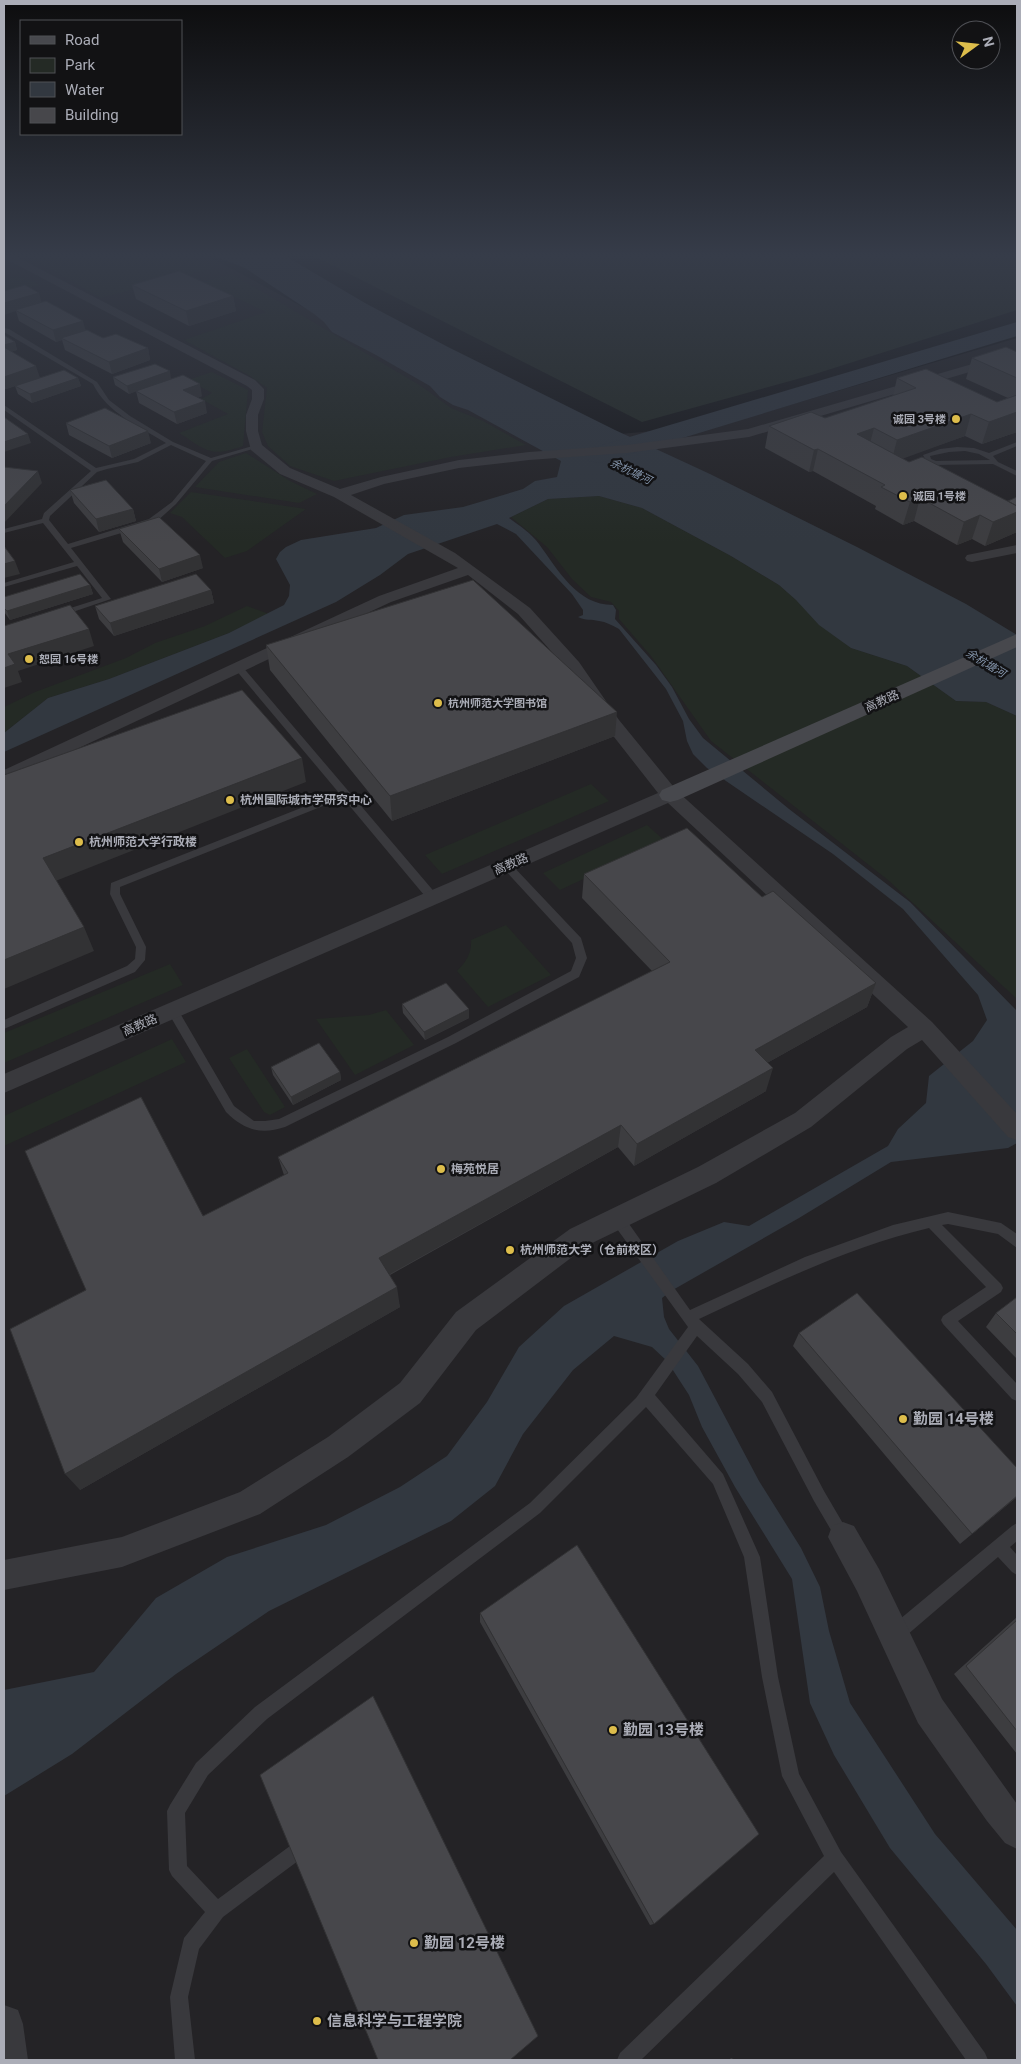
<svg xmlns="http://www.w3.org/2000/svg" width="1021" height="2064" font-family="Roboto,'Noto Sans SC',sans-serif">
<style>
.built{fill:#242326}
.green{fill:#242a25}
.water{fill:#323840}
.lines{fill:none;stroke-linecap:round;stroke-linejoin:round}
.river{fill:#323840;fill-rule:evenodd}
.lane{fill:#39393d;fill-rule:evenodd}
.street{fill:#39393d;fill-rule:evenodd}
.secondary{fill:#47484d;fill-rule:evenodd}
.wall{fill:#3d3d40}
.shaded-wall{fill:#323234}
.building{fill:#47474b;stroke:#323234}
.poi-dot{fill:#ddbd4b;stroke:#121214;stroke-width:2}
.labels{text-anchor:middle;stroke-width:5;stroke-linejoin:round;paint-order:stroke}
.far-poi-label{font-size:11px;font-weight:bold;fill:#abadb7;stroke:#121214;text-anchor:start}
.far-water-label{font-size:11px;font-style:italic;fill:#8697ae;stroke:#121214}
.street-label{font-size:12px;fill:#abadb7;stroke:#121214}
.poi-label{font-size:12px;font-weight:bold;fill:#abadb7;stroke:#121214;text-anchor:start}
.near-poi-label{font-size:15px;font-weight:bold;fill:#abadb7;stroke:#121214;text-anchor:start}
</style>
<rect width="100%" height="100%" fill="#171719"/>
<path class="built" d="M4,254H204L551,440L722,425L1017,338V2060H4Z"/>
<path class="green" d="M23,254H186L214,268L101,298Z
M310,254H1017V310L812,375L642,422Z
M232,274L421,386L451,408L483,421L526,445L451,457L334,481L290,466L268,446L262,432L267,388L250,376L184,340L266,312L203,282Z
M17,277L30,280L40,285L4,294V281Z
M212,372L248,390L243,446C210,458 206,450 179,433L228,414L201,399L212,393L188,380Z
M246,453L290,481L317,494L299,503L195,487L219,462Z
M191,492L306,509L247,551L225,558L182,517L170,513Z
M599,496L642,508L731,556L779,585L851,648L907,666L956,701L986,702L1017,716V999L888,880L711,741L651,656L619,619V611L611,602L591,597L572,579L547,547L511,517L548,499Z
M247,606L269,614L229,633L109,679L48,698L4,733V707L35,692L126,658L155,643L205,626Z
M591,784L609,801L442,874L425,855Z
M647,825L665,841L560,890L543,873Z
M506,925L551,975L488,1007L457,971C466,962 472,953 471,940Z
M170,964L183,985L4,1063V1033Z
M386,1010L414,1045L355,1075L316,1019L369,1015Z
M172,1039L186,1062L4,1146V1116Z
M247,1049L285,1107L270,1115L264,1112L229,1058Z"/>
<path class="water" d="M210,254H282L365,303L448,347L615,430L710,474L857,547L966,604L1017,635V716L986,702L956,701L907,666L851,648L819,625L796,600L779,585L731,556L642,508L599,496L548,499L509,518C520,526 531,533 539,544C558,570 577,605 613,605L616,610L615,619L656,665L672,687L689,719L703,738L789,809L910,902L1017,1011V1143L1008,1148L891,1162L799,1218L671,1291L662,1298L664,1317L669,1329L698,1366L759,1481L801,1548L820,1587L829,1631L850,1703L935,1834L1017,1930V2006L986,1964L890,1848L834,1755L810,1703L792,1579L735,1487L702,1427L689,1395L667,1361L652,1347L614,1336L573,1370L523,1434L495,1486L451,1521L269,1611L176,1674L72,1754L4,1796V1690L94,1672L156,1598L227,1557L326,1525L400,1487L447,1456L487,1402L519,1347L564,1306L678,1241L724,1222L749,1226L888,1146L898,1129L926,1103L929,1076L973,1041L987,1020L978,995L903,909L833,854L707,768L693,754L687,741L683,721L666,689L619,629C612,625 606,622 599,621C591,619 586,621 578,617L583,615V610L572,594L516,534L497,524L408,554L380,575L336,602L4,752V733L48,698L109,679L229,633L284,605L289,596L290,585L276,559L280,552L286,547L301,540L376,528L404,515L463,507L523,489L535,481L557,477L561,461L468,410L453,405L440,397L430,386L376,355L332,332L324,322L314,314L245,268Z"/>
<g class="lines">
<path class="river" d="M1017,322V336L607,461L598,463L589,461L585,455L589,449Z"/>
<path class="lane" d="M4,328L9,329L97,382L109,400L130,416L173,442L211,458L256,445L259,447L212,461L176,504L155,523L71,548L111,599L61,616L57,614L58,612L102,598L77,566L4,587V583L74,562L43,523L4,533V529L42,519L44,513L91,471L4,410V405L96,468L134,459L166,443C140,427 107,413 93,384L4,332ZM171,445L206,461L172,502L149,519L68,544L49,520L50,516L97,472L107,469L138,462Z
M1017,442V446L993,456L998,462L1017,471V476L993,464L935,465L926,461L923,455L940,449L957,447L974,448L989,453ZM965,451L979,454L990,460L936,461L931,459L930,456L949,452Z
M235,665H241L437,895L438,898L437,901H429L343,798L120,887V894L146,947L145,960L135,972L4,1029V1020L127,966L135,959L136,947L110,894L111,883L339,793L235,669Z
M507,863L511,864L581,938L587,958L579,977L456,1043L285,1127C261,1135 244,1130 226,1112L169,1014L167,1011L169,1008H177L234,1106L254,1121H265L279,1119L448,1037L571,971L576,958L572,943L503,868L502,866L503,864Z
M617,1212L622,1214L690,1310L805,1257L893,1225L948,1212L1001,1223L1017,1234V1248L998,1234L948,1224L942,1225L1001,1284L1003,1288L1001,1292L958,1321L1017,1384V1401L1012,1399L943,1324L941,1320L943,1316L986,1287L929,1228C848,1247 774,1284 699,1319L748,1364L772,1392L824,1491L848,1532L851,1537L848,1542L843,1545L838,1542L814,1501L762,1402L738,1374L697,1336L655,1395L723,1474L760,1557L778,1677L799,1774L841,1852L985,2053L988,2060H966L834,1872L641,2060H617L620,2053L824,1856L782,1776L762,1677L744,1557L713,1484L646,1407L540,1513L267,1719L208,1775L185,1813L187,1866L218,1899L290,1846L296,1843L302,1846L305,1852L302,1858L223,1917L199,1949L188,1997L195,2060H175L170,1997L184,1938L205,1912L172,1876L169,1870L167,1811L170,1805L196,1763L255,1707L530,1503L636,1398L688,1327L612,1222L611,1218L612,1214Z
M1017,1523V1541L1010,1547L1017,1555V1575L1012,1572L998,1557L900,1641L894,1643L888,1641L886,1635L888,1629L1012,1526Z"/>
<path class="street" d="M4,254H11L255,380L264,389V399L258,415V431L262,445L290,468L340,489L381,477L459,460L529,452L627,445L748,429L1017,351V358L749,437L627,453L529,460L459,468L384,484L351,495L455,553L530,608L579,662L619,720L677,791L932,1022L1017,1114V1140L1008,1137L922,1040L907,1049L811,1127L716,1183L588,1245L476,1330L420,1403L348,1457L260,1514L122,1567L4,1590V1560L122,1537L240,1492L328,1437L400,1383L456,1312L570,1229L698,1167L795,1113L891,1037L908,1027L668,803L4,1093V1074L658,793L607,728L567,669L518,614L468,575L391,602L4,783V770L379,596L458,568L334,497L280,474L251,450L246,431V415L252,399V390L247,386L4,258Z
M1017,545V553L972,562L967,561L965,558L967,555Z
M843,1522L854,1526L879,1569L942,1699L1017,1804V1849L1005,1843L987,1821L918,1723L857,1591L828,1537L832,1526Z
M4,2005L18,2010L23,2024L28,2060H4Z"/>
<path class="secondary" d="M1017,634V647L678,800L670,802L662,800L659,795L662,790Z"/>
</g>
<path class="wall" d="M132,285L233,296L236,311L189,326L136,299Z
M4,291L42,302L86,330L103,338L148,348L150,360L112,374L65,350L62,340L56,342L19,321L16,311Z
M4,335L15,342L17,350L12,351L40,378H78L81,386L32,403L18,394L15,386L36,379L6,389L4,388Z
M1017,352V432L982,444L965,436L902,458L909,462L1008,501L1017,497V532L985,546L972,539L957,545L914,521L903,525L875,509L876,506L813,471L809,472L765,448L769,426L825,418L893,396L897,378L997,402L1008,398L966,379L972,358Z
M113,377L171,379L202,396L197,398L207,413L177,424L139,403L136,391L129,394L115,385Z
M66,423L151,443L112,458L69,435Z
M70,490L133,509L136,521L99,532L74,503Z
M119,529L203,568L162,582L123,542Z
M90,585L93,594L10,620L4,612V597Z
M211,590L214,603L114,636L99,619L95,606Z
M266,645L615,736L392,821L270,670Z
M584,874L762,897L876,983L867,1007L767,1063L766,1091L634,1166L618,1147L390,1275L400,1307L80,1490L86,1290L203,1216L284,1175L278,1157L652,971L582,898Z
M402,1004L469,1009V1018L425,1040L403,1013Z
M271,1067L340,1072L341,1080L293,1105L273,1075Z
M1017,1297V1359L986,1327L996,1313Z
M799,1333L1017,1468V1497L960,1544L793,1346Z
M480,1613L654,1924L650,1925L480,1622Z
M1017,1617V1754L954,1674Z
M731,2058L736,2060H729Z"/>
<path class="shaded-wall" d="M39,293L42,304L15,310L16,311L4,315V303Z
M233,296L236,311L189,326L186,311Z
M83,321L86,332L61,338L62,340L56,342L53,330Z
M15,342L17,350L4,354V345Z
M148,348L150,360L112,374L109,362Z
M36,366L40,378L6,389L4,383V377Z
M170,371L171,379L129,394L127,386Z
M78,378L81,386L32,403L30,394Z
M200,384L202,396L185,402L183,390Z
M205,401L207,413L177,424L174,412Z
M1017,412V432L982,444L989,422Z
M971,414L965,436L891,463L897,440Z
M874,428L868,451L857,434Z
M148,431L151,443L112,458L109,446Z
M28,434L31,443L4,452V442Z
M818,449L813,471L809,472L814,450Z
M38,471L42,483L4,523V506Z
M920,498L914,521L903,525L910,502Z
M133,509L136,521L99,532L96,519Z
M1017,512V532L985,546L993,522Z
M980,515L972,539L957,545L964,522Z
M200,555L203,568L162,582L159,569Z
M15,561L20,574L4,578V564Z
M90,585L93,594L10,620L7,611Z
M211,590L214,603L114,636L110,623Z
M89,629L94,646L18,671L22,682L4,688V668L8,654Z
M617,712L615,736L392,821L390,796Z
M302,758L306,782L53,882L43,858Z
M84,927L94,951L4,989V960Z
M876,983L867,1007L749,1073L755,1050Z
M469,1009V1018L425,1040L424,1032Z
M773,1068L766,1091L634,1166L637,1144Z
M340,1072L341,1080L293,1105L291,1097Z
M621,1125L618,1147L383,1278L379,1258Z
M397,1287L400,1307L80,1490L65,1474Z
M1017,1496V1497L960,1544L972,1534Z"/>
<path class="building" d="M179,271L233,296L186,311L132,285Z
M25,285L39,293L4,303V291Z
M46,301L83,321L53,330L15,310Z
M87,330L103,338L116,334L148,348L109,362L61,338Z
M4,335L15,342L4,345Z
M4,347L36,366L4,377Z
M1006,347L1017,352V378L972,358Z
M155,364L170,371L127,386L113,377Z
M926,369L997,402L1017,395V412L989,422L971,414L897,440L874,428L857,434L909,462L922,457L1017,506V512L993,522L980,515L964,522L920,498L910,502L881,487L885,485L818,449L814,450L769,426L811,412L825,418L916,388L897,378Z
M64,370L78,378L30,394L15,386Z
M183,375L200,384L183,390L205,401L174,412L136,391Z
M105,408L148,431L109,446L66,423Z
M4,417L28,434L4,442Z
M4,467L38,471L4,506Z
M106,480L133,509L96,519L70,490Z
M1017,497V506L1008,501Z
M159,517L200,555L159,569L119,529Z
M4,546L15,561L4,564Z
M80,574L90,585L7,611L4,608V597Z
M196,574L211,590L110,623L95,606Z
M473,580L617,712L390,796L266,645Z
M70,605L89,629L8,654L15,664L4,668V626Z
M242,690L302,758L43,858L84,927L4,960V775Z
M687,828L762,897L773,891L876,983L755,1050L773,1068L637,1144L621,1125L379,1258L397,1287L65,1474L10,1329L86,1290L25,1151L141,1097L203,1216L288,1173L278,1157L670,962L584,874Z
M446,983L469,1009L424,1032L402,1004Z
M319,1043L340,1072L291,1097L271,1067Z
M857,1293L1017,1468V1496L972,1534L799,1333Z
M1017,1297V1334L996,1313Z
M577,1545L759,1834L654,1924L480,1613Z
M1017,1620V1731L966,1666Z
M373,1696L538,2036L510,2060H378L260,1775Z"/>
<linearGradient id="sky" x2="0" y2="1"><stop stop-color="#0d0d0e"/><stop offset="0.47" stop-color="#363c49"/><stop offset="1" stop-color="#363c49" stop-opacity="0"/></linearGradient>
<rect width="1021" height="543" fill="url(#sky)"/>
<g class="poi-dot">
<circle cx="956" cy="419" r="5"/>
<circle cx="903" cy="496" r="5"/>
<circle cx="29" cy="659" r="5"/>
<circle cx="438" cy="703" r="5"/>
<circle cx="230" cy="800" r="5"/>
<circle cx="79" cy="842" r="5"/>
<circle cx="441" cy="1169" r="5"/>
<circle cx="510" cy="1250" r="5"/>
<circle cx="903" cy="1419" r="5"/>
<circle cx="613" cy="1730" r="5"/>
<circle cx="414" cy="1943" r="5"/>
<circle cx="317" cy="2021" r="5"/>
</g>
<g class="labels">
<g class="far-poi-label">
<text x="946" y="423" text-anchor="end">诚园 3号楼</text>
<text x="913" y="500">诚园 1号楼</text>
<text x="39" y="663">恕园 16号楼</text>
<text x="448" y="707">杭州师范大学图书馆</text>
</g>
<g class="far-water-label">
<text transform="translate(631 471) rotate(26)" y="4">余杭塘河</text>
<text transform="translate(986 663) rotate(31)" y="4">余杭塘河</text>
</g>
<g class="street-label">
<text transform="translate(882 701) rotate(-24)" y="4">高教路</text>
<text transform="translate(511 864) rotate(-23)" y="4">高教路</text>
<text transform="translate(140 1025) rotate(-23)" y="4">高教路</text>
</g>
<g class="poi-label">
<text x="240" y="804">杭州国际城市学研究中心</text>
<text x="89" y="846">杭州师范大学行政楼</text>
<text x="451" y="1173">梅苑悦居</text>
<text x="520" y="1254">杭州师范大学（仓前校区）</text>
</g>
<g class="near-poi-label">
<text x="913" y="1424">勤园 14号楼</text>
<text x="623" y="1735">勤园 13号楼</text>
<text x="424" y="1948">勤园 12号楼</text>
<text x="327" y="2026">信息科学与工程学院</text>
</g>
</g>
<rect width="1021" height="2064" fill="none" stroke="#abadb7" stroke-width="10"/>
<rect x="20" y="20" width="162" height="115" fill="#121214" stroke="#4f5055"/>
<rect x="30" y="36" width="25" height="8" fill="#47484d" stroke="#4f5055"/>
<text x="65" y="45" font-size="15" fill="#abadb7">Road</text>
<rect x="30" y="58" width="25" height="15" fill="#242a25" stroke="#4f5055"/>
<text x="65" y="70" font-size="15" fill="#abadb7">Park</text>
<rect x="30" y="82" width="25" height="15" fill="#323840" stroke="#4f5055"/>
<text x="65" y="95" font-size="15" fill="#abadb7">Water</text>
<rect x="30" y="108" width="25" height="15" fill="#47474b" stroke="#4f5055"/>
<text x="65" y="120" font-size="15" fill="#abadb7">Building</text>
<g transform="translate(976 45) rotate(75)"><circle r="24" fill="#121214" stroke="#4f5055"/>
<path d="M0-4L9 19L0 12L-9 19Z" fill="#ddbd4b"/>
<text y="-8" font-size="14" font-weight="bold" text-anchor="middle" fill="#abadb7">N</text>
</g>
</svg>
